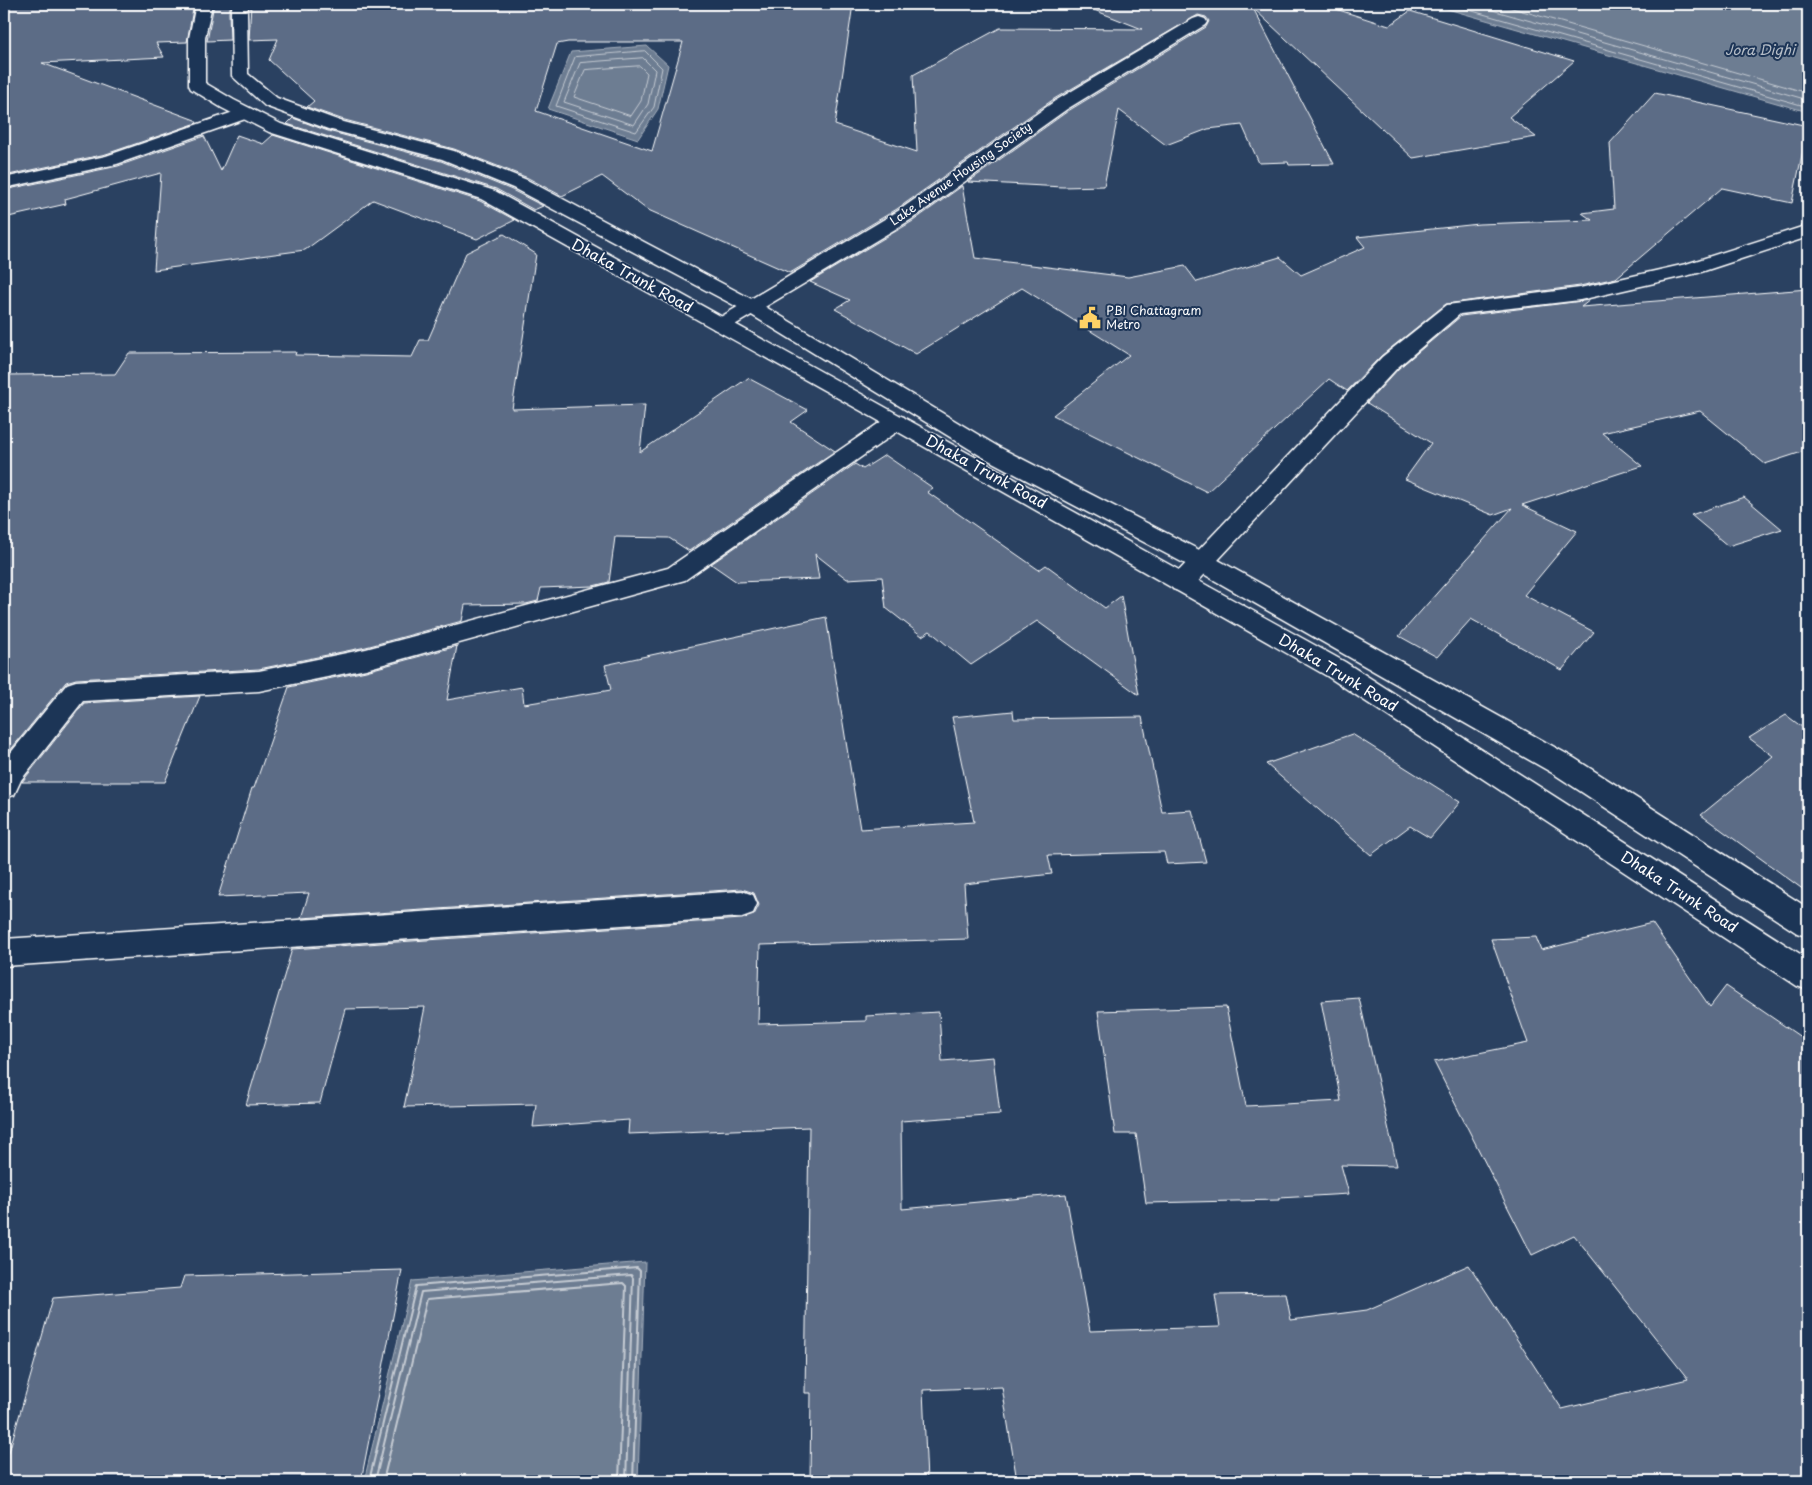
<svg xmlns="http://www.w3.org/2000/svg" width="1812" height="1485" font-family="'Playpen Sans',sans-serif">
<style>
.water{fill:#6d7d92;stroke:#a7b1be}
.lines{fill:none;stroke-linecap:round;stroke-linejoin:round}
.shore-far1{stroke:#c5cbd3;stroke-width:1}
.shore{stroke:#c5cbd3;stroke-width:2}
.building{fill:#5b6c86;stroke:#fff;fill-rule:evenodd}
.minor-casing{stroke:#fff;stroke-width:3}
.secondary-casing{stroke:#fff;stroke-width:3}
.minor{fill:#1d3557;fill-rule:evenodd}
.secondary{fill:#1d3557;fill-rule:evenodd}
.labels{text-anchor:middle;stroke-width:4;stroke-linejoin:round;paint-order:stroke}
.far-street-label{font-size:12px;fill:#fff;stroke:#1d3557}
.far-poi-label{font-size:12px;fill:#fff;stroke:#1d3557;text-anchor:start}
.far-water-label{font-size:14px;font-style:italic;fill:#b6bec8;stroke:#1d3557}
.street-label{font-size:15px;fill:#fff;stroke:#1d3557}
</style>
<rect width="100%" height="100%" fill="#2a4161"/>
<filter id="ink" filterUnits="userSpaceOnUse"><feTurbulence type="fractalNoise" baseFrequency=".02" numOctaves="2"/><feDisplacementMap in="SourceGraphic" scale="10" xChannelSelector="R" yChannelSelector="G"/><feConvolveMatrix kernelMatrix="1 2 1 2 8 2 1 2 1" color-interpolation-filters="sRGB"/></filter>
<g filter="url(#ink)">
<path class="water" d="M1430,4H1808V112Z
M647,46L668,65L658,109L638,139L548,109L571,52Z
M645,1262L638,1481H364L412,1281Z"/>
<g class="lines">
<path class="shore-far1" d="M1448,4L1808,107
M1471,4L1808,100
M1498,4L1808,93
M645,51L662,68L654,107L636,132L556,106L575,57Z
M643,58L655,70L648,104L634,125L564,102L580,63Z
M640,66L647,73L641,101L631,116L574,97L585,70Z"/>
<path class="shore" d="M369,1481L416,1286L637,1268L640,1271L633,1481
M375,1481L421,1292L631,1275L633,1278L626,1481
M383,1481L427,1299L623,1283L626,1286L619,1481"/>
</g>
<path class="building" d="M4,4H194L187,42L156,43L164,57L42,63L195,120L197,123L106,154L4,176Z
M214,4H231L229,12L230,40L207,41Z
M251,4H853L835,125L917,152L913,75L1000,28L1142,29L1084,6V4H1320L1389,26L1410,11L1574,61L1509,117L1536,137L1413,158L1253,8L1334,164L1289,165L1288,162L1259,163L1242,125L1208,129L1166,145L1119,110L1104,186L1063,187L968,182L1068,111L1206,27L1209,21L1206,17L1198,15L1054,99L897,209L790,273L646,209L602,176L562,196L528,178L454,149L341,119L307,107L314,101L269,60L278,39L249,40ZM568,42H683L652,151L536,111L557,44Z
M1655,93L1808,126L1792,203L1722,188L1616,278L1580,286L1446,304L1381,356L1347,391L1329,379L1207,492L1053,415L1129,355L1022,288L916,354L835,309L850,300L810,282L913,221L962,186L975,258L1128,277L1185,266L1197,282L1280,257L1301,275L1365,247L1357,237L1479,224L1592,220L1582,213L1614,209L1610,143Z
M293,118L328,131L441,161L512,190L543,206L534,210L496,189L287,124Z
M237,135L263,144L273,135L480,201L515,220L477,239L373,200L305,250L154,270L161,173L65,199L66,204L4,218V190L118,166L204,136L221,171Z
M504,234L536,254L512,409L645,405L640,452L748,378L808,410L791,422L835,451L689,551L669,538L615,537L609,582L593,586L541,588L538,601L526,604L465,605L462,621L366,647L259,669L76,679L66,682L4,758V375L115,374L129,353L296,352L295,355L412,357L420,340H428L466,253Z
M1808,289V450L1765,464L1700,411L1602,433L1642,466L1522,505L1577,531L1524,595L1594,632L1562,670L1471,619L1437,657L1399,636L1512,508L1493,515L1405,479L1431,443L1367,403L1399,368L1461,316L1590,300L1581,307Z
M885,455L933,488L927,492L1039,570L1046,565L1105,608L1121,596L1139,695L1037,621L971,665L930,631L922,636L886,608L882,577L847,579L815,554L819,579L737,582L711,564L855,464L863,469Z
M1744,497L1782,529L1728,546L1691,515Z
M826,617L860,829L974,822L952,717L1013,711L1014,719L1142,717L1162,812L1192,810L1206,862L1167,864L1164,852L1048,855L1052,874L964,884L968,939L760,945L758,1024L866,1021V1016L939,1012L942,1061L993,1057L1000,1114L901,1121L902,1209L1066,1194L1090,1331L1220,1327L1215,1295L1286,1294L1291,1320L1367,1310L1469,1265L1562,1409L1688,1379L1574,1235L1532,1255L1434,1062L1528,1043L1491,939L1536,937L1541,950L1652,923L1710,1007L1726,986L1808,1042V1481H1017L1002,1387L923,1390L927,1481H810L811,1393H805L809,1127L628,1134L629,1120L533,1127L536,1104L404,1107L425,1007L345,1009L320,1103L246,1105L292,949L742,919L754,915L759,905L754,893L742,889L301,918L309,893L218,897L252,788H254L289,687L366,671L457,646L447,700L522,687L524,704L611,690L605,665Z
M200,696L165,782H22L84,703Z
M1786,715L1806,730L1808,728V893L1701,815L1773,756L1749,738Z
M1352,734L1460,802L1430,838L1410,826L1371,855L1266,764Z
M1359,998L1397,1166L1341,1165L1349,1194L1279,1198V1200L1146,1203L1136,1134H1115L1098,1011L1226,1007L1246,1106L1341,1101L1321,1001Z
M402,1270L361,1481H4V1469L53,1298L180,1288L184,1276Z"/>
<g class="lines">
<g class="minor-casing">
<path id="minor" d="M1199,17L1205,19L1207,22L1205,25L1067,109L912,219L728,329L721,331L714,329L711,325L714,321L898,211L1055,101L1193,19Z
M245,108L251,109L254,113L251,117L117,164L4,188V178L106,156Z
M1808,225V237L1698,273L1580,300L1460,314L1398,367L1191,589L1182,592L1173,589L1170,583L1173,577L1382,357L1447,305L1580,288L1686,264Z
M896,415L904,417L907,422L904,427L685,580L366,669L259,691L83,701L21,780L14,795L4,798V761L67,684L76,681L259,671L366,649L668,568L888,417Z
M742,891L753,895L757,904L753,913L742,917L4,966V939Z"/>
</g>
<g class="secondary-casing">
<path id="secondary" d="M196,4H212L205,38V83L234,100L281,124L495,191L1345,662L1808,959V990L1797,986L1327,676L872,417L481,199L269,132L222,108L191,89L189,85V38Z
M233,4H249L247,12L248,74L277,98L340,121L454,151L527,180L759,303L997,446L1211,556L1574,758L1808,908V937L1797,933L1554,774L1193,568L981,456L745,311L513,188L442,159L328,129L265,106L232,76L231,12Z"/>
</g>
<use href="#minor" class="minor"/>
<use href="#secondary" class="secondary"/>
</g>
</g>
<defs>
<g id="civic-bare" transform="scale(1.725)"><path d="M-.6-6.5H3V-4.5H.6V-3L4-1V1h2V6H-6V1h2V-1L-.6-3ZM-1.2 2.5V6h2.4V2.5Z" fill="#ffd166" stroke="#1d3557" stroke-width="2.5" paint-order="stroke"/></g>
</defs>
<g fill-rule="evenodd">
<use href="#civic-bare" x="1090" y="318"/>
</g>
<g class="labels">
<g class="far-street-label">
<text transform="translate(961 174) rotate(-35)" y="4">Lake Avenue Housing Society</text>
</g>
<g class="far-poi-label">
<text x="1106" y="315">PBI Chattagram<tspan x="1106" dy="14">Metro</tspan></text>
</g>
<g class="far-water-label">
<text x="1760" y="55">Jora Dighi</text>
</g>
<g class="street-label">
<text transform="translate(632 276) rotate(29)" y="5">Dhaka Trunk Road</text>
<text transform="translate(986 472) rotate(29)" y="5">Dhaka Trunk Road</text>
<text transform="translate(1338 673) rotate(31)" y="5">Dhaka Trunk Road</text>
<text transform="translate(1679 892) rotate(33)" y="5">Dhaka Trunk Road</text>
</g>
</g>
<rect width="1812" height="1485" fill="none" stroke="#1d3557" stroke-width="20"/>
<rect x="10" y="10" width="1792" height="1465" fill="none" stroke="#fff" stroke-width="2" filter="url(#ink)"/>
</svg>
